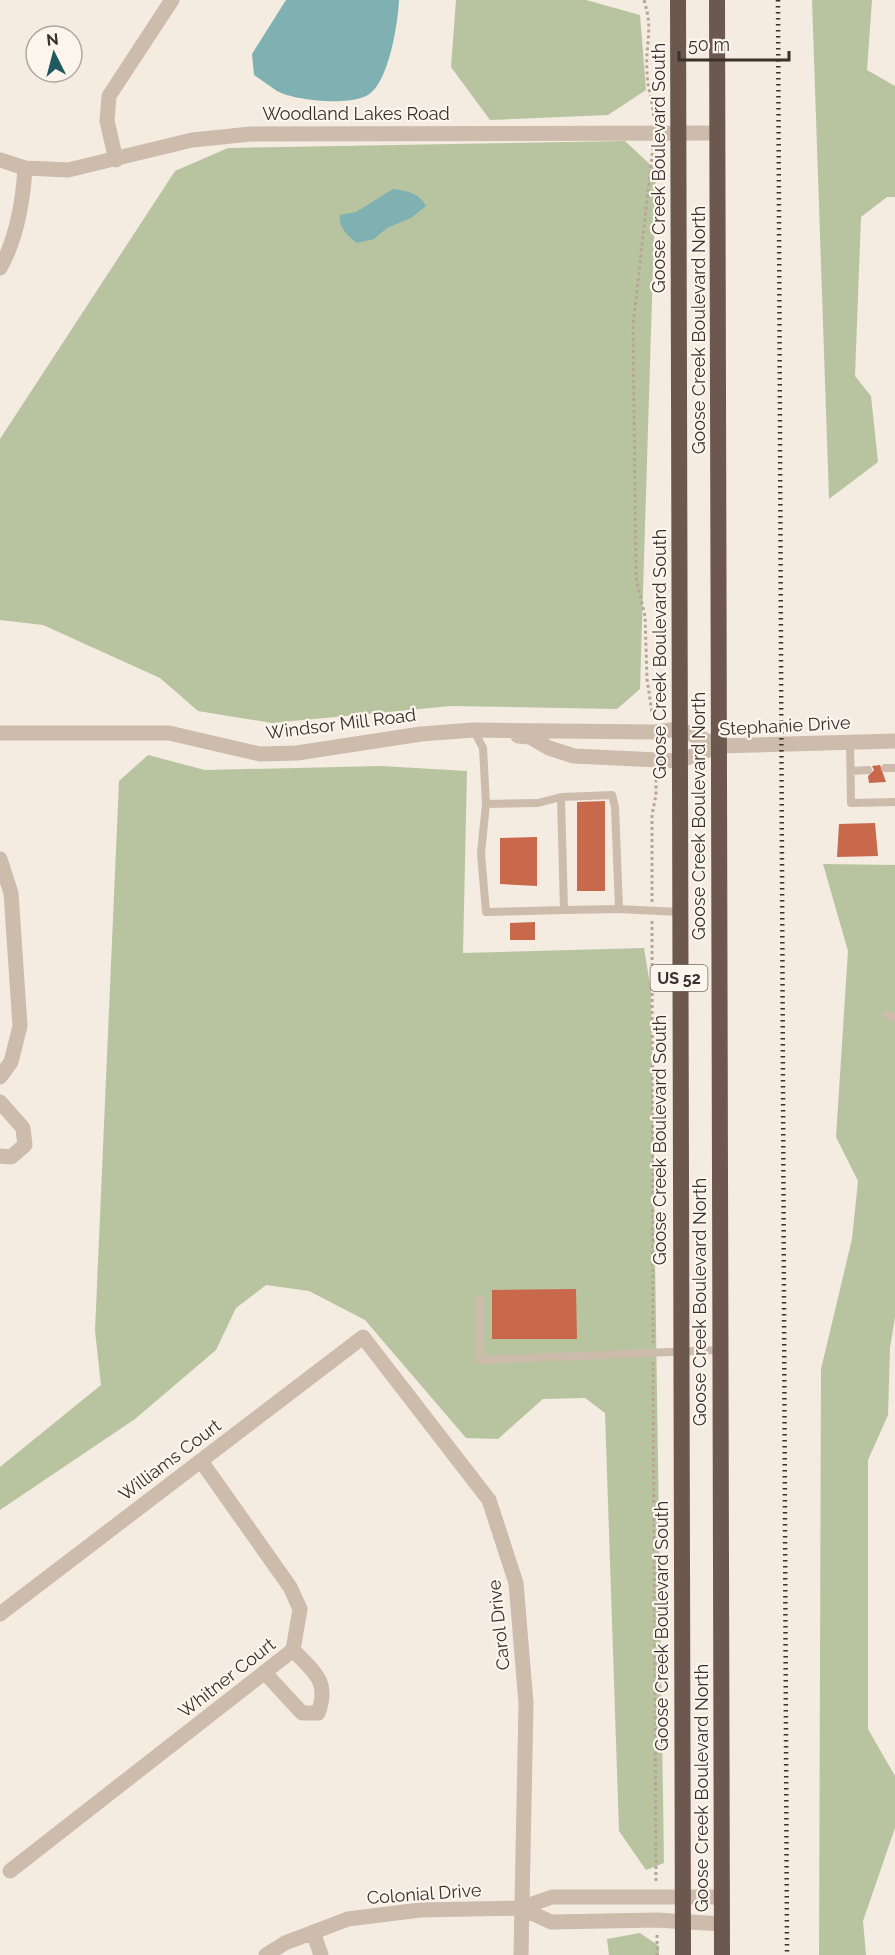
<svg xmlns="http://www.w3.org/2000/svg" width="895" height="1955" font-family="Raleway,sans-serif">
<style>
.green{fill:#b8c4a0}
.water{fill:#7fb0b2}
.building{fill:#c8694b}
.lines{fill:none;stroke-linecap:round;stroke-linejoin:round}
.path{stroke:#b9a596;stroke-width:3;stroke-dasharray:3 3;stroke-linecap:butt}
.service{stroke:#cdbbac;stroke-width:8}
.minor{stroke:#cdbbac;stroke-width:15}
.trunk{stroke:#6c584f;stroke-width:16}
.rail{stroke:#3b302b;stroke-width:4.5;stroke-dasharray:1.5 4.5;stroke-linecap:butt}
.labels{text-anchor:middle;stroke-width:4.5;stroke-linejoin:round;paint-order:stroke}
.shield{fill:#fbf5ee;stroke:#756b66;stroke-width:1.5}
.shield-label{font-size:16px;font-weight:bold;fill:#3b302b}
.street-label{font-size:18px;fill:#3b302b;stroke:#fbf5ee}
</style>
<rect width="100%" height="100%" fill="#f4ebe1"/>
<path class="green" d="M456,0H586L640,15L646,90L608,115L490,120L451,67Z
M812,0H872L867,70L895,86V197H887L861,217L855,376L871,396L878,462L829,499Z
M625,141L656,170L640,689L617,709L451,706L272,723L198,711L160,678L43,625L0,620V439L175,171L228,148Z
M148,755L205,770L381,766L467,771L463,953L644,948L651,991L664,1863L646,1870L619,1831L605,1413L585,1398L543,1399L498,1439L466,1438L365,1320L309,1291L266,1285L236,1308L216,1350L135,1419L0,1510V1467L101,1385L95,1331L119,781Z
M823,864L895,865V1317L890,1348L888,1415L868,1460V1729L895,1776V1828L863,1921L866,1955H819L821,1369L852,1239L858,1181L836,1137L848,951Z
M640,1933L659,1946V1955H609L607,1939Z"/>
<path class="water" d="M286,0H399C398,23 389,82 368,95C349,106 296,101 277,91C269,86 262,80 254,75L252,54Z
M393,189C408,191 419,193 426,206L411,218L387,228L374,239L357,243C348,236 338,228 340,215L356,212Z"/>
<path class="building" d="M880,765L886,782L869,783L868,776L874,770L872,766Z
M605,801V891H577V802Z
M875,823L878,856L837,857L839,824Z
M537,837V886L500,884V838Z
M535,922V940H510V923Z
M576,1289L577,1339H492V1290Z"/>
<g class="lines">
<path class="path" d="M644,0C654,32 645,42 647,71C647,87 653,103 654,119
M653,147L633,326L636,578L645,616L647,679L653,720
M652,902V815L656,795V774
M652,921L653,1343
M653,1362L656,1883
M657,1935V1955"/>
<path class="service" d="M474,731L483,748L486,804L538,803L561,797L612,795L615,807L619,909L679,912
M850,742L851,803L895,802
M885,768H895
M851,771L868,770
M561,797L564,910L619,909
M486,804L481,853L486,912L564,910
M887,1015L895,1018
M480,1300V1360L719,1350"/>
<path class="minor" d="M0,160L25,168L68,170L192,140L251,134L718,133
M116,160L107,121L109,96L172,0
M0,268C17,238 23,201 25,168
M0,733H169L260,754L297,753L421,734L473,730L655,732L679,729L719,746
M518,736L530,737L549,748L574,756L679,761L719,746L895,741
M0,859L11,893L20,1026L11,1062L0,1077
M0,1102L23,1128L25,1145L11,1157L0,1156
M0,1614L363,1337L489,1500L516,1583L526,1703L521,1955
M266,1674L302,1713H318C330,1681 314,1672 293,1650
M10,1871L293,1650L300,1609L290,1587L201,1461
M521,1908L551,1922L657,1920L722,1924
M313,1932L321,1955
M266,1955L285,1943L348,1919L420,1910L521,1908L552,1897H722"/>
<path class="trunk" d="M678,0L683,1955
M717,0L722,1955"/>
<path class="rail" d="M778,0L787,1955"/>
</g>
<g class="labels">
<rect class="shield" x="650.5" y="965" width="57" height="26" rx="4.5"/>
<g class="shield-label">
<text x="679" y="984">US 52</text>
</g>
<g class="street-label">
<text x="356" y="120">Woodland Lakes Road</text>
<text transform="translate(659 168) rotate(-90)" y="6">Goose Creek Boulevard South</text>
<text transform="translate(699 330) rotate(-90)" y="6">Goose Creek Boulevard North</text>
<text transform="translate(660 654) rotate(-90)" y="6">Goose Creek Boulevard South</text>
<text transform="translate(341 724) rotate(-7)" y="6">Windsor Mill Road</text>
<text transform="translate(785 726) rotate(-3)" y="6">Stephanie Drive</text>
<text transform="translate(699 816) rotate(-90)" y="6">Goose Creek Boulevard North</text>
<text transform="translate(660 1140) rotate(-90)" y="6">Goose Creek Boulevard South</text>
<text transform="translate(700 1302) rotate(-90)" y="6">Goose Creek Boulevard North</text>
<text transform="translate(170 1460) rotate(-37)" y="6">Williams Court</text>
<text transform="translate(499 1625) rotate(-96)" y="6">Carol Drive</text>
<text transform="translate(662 1626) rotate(-90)" y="6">Goose Creek Boulevard South</text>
<text transform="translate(227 1678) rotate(-38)" y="6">Whitner Court</text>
<text transform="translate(702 1788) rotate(-90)" y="6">Goose Creek Boulevard North</text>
<text transform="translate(424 1894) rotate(-4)" y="6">Colonial Drive</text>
</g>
</g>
<g transform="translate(54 54) rotate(354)"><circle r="28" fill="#fbf5ee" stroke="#aea6a0" stroke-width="1.5"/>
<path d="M0-4.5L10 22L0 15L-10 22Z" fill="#1f5a5e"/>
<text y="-9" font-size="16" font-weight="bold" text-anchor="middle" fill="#3b302b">N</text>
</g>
<path d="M679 51v9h110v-9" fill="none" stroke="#3b302b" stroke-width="3"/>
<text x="688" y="51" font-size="18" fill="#3b302b" stroke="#fbf5ee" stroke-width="4.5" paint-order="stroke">50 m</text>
</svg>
